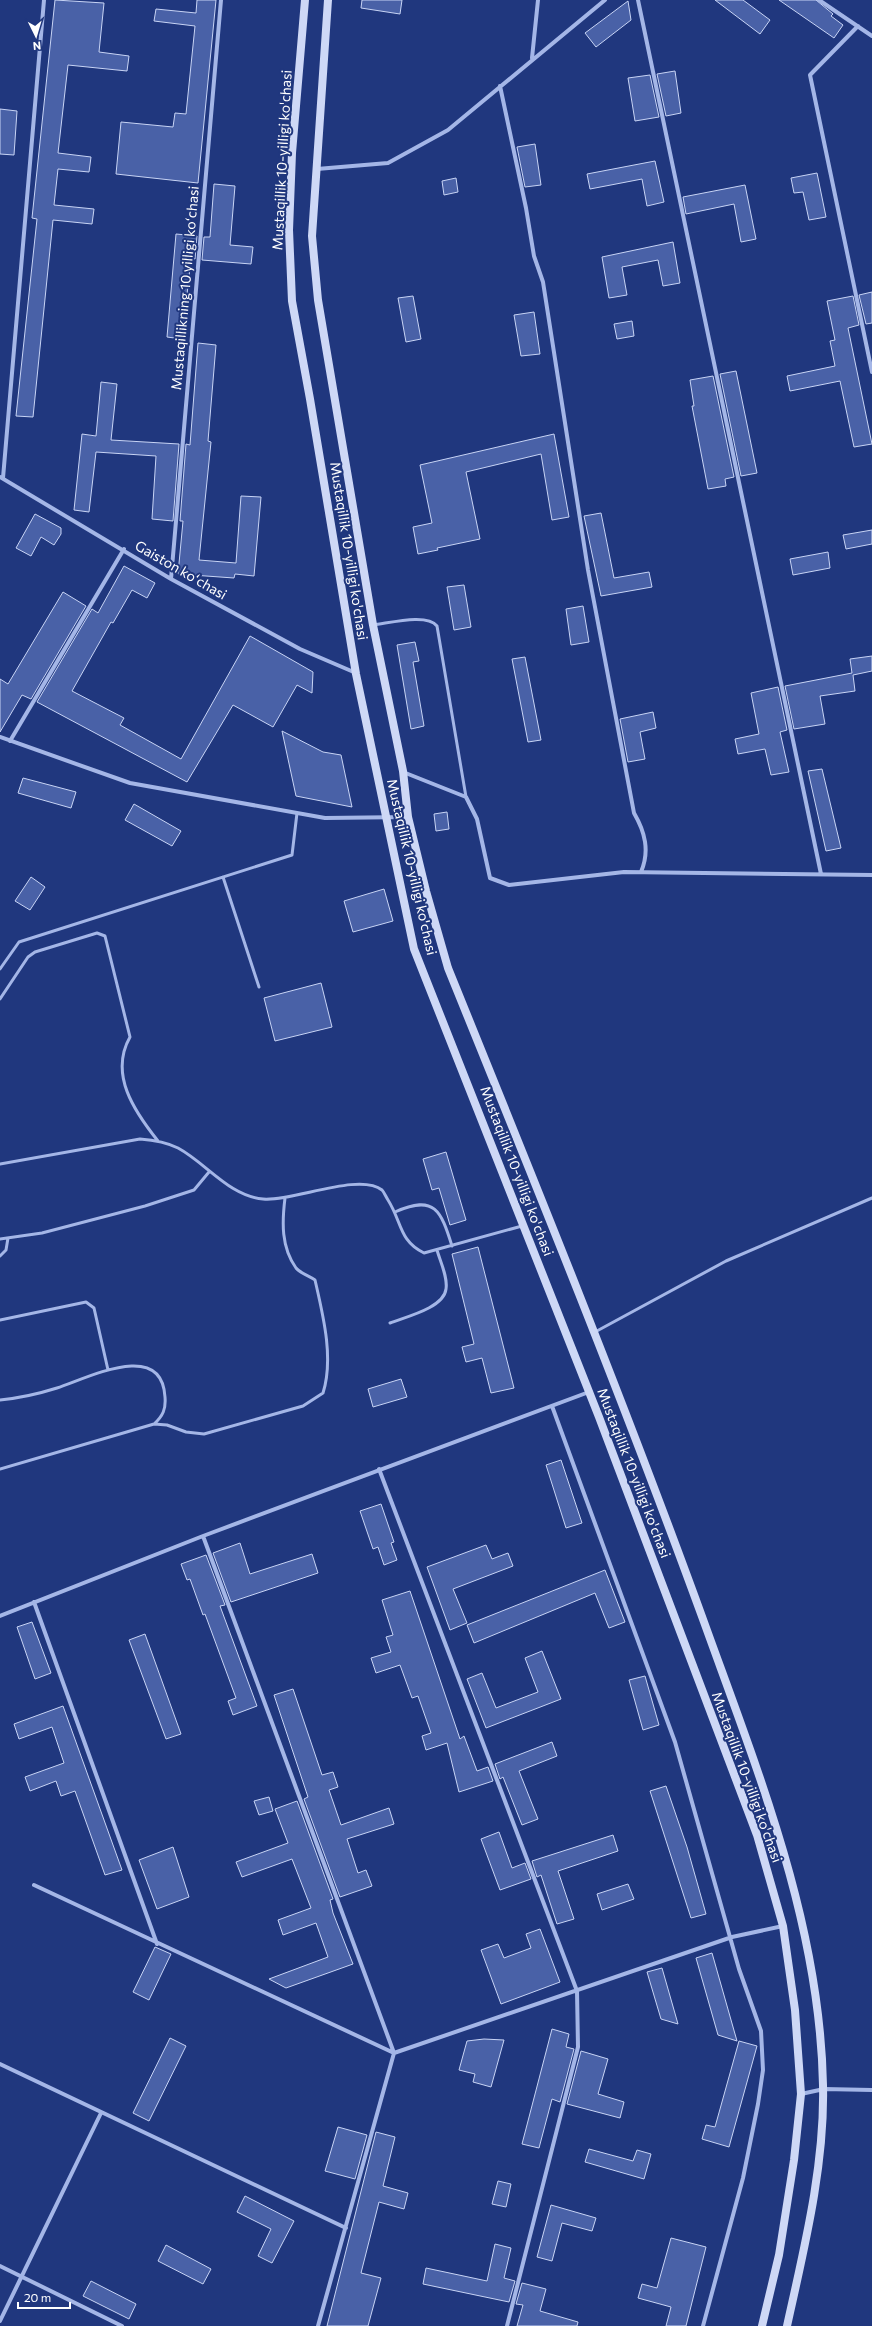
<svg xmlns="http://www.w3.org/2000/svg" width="872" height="2326" font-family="Commissioner,sans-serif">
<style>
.building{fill:#4961a7;stroke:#c8d4f5}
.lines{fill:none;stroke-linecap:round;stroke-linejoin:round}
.service{stroke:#a4b6e7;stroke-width:3}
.minor{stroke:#a4b6e7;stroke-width:4}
.secondary{stroke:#ced8f6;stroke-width:8}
.labels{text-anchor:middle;stroke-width:4;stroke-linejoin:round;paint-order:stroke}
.street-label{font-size:14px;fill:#fff;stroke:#20377e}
</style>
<rect width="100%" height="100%" fill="#20377e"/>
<path class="building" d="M55,0L104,3L99,52L129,56L127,71L68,65L58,153L91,157L89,172L58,169L54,205L94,209L92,224L53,220L33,417L16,416L37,219L32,218Z
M197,0H216L198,183L116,174L121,122L173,127L175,113L186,114L195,26L154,21L156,9L196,13Z
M362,0H402L400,14L361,8Z
M715,0H743L770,20L760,34Z
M779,0H816L833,14L831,16L843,25L834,38Z
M628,1L631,20L596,47L585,33Z
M675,71L681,113L666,116L657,74Z
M650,75L659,117L635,121L628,78Z
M0,109L17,111L14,155L0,154Z
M535,144L541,185L525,187L517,147Z
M655,161L664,202L647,206L642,179L590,189L587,174Z
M817,173L826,217L809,220L803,192L794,193L791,178Z
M456,178L458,192L444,195L442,181Z
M214,184L235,186L230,245L253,247L251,264L202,260L204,237H210Z
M745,185L756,239L741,242L734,204L686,214L683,197Z
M176,234L197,236L195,259H191L182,339L167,337Z
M673,242L680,283L663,286L658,260L622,267L627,295L609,298L602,257Z
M872,292V323L866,324L859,295Z
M413,296L421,339L406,342L398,298Z
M853,296L859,325L848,328L872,444L854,447L840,381L790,391L787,376L835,366L830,341L835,340L827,301Z
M534,312L540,354L521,356L514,315Z
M632,321L634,336L617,339L614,324Z
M198,343L216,345L208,441L211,442L199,560L236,563L241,496L261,497L254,576L235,574L234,578L178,574L183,521H180L186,444L190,445Z
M736,371L757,473L741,476L720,374Z
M713,376L734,477L725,479L726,486L708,489L692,406H694L690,380Z
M101,382L117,384L111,440L179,444L173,521L152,519L156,456L96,452L89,512L74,510L82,434L96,436Z
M554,434L569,517L552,520L541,454L466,472L480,539L437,548L438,550L418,554L413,527L432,523L420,465Z
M601,513L614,578L649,572L652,587L601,596L584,516Z
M35,514L61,528V534L54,545L41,537L31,556L16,548Z
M872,530V544L846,549L843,535Z
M828,552L830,568L793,575L790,559Z
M124,566L155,583L147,598L132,590L113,623L111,622L72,691L124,718L120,725L181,759L250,636L313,672L312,693L297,685L273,727L233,705L187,782L37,702L92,609L98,613Z
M464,585L471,627L454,630L447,587Z
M63,592L86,606L31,699L22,695L0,732V679L8,684Z
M583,606L589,642L571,645L566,609Z
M415,642L419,661L413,662L424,726L411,729L397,645Z
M872,656V671L853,675L855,691L820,696L825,724L794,729L785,686L852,673L850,659Z
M525,657L541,740L528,742L512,659Z
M778,687L787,730L780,732L789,772L771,775L765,749L738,754L735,739L759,734L751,693Z
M653,712L656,728L640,732L645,759L628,762L620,719Z
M282,731L323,752L341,755L352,807L296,796Z
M822,769L841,848L826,851L808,771Z
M23,778L76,792L71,808L18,793Z
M134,804L181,831L172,846L125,820Z
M447,812L449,829L436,831L434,814Z
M31,877L45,887L30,910L15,901Z
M384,889L393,921L353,932L344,901Z
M321,983L332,1027L275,1041L264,998Z
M446,1152L466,1220L450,1225L439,1188L432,1190L423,1159Z
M478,1247L514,1388L491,1393L482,1358L466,1362L462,1347L474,1344L452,1254Z
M401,1379L407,1397L373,1407L368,1389Z
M561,1460L582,1523L566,1528L546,1465Z
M381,1504L394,1542L391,1543L397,1560L384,1565L378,1547L373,1549L360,1511Z
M240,1543L250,1574L312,1554L318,1573L231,1602L213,1553Z
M486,1545L492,1559L508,1553L513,1566L453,1589L467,1623L450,1630L427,1567Z
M206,1555L225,1605L220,1606L257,1706L233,1715L228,1701L236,1698L205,1614L203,1615L190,1579L187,1580L181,1564Z
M605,1570L625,1622L609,1628L595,1593L474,1643L467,1625Z
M410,1591L460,1739L464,1736L477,1771L488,1767L493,1781L459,1792L447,1743L426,1750L422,1736L431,1733L418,1696L412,1698L400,1665L376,1673L371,1658L391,1652L386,1637L393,1635L382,1600Z
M32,1622L51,1673L35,1679L17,1627Z
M145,1634L181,1734L166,1739L129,1640Z
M542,1651L561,1699L486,1728L467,1679L482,1673L496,1708L538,1692L525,1658Z
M645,1676L659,1725L643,1730L629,1680Z
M293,1689L322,1775L333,1772L338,1787L329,1790L341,1825L389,1808L394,1824L347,1839L358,1873L366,1870L372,1886L340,1897L304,1799L308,1797L274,1695Z
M63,1706L122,1870L105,1875L75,1791L61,1796L56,1781L30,1791L25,1777L64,1763L52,1727L19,1739L14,1724Z
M552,1742L557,1756L519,1771L538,1819L522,1825L503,1777L500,1779L495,1764Z
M666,1786L687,1847L706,1914L691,1918L650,1791Z
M269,1797L273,1811L259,1815L254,1801Z
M297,1801L333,1899L330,1900L333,1913L353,1964L286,1988L269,1979L328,1957L316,1923L283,1935L278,1920L311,1908L292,1859L242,1877L236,1862L288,1843L275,1809Z
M499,1832L512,1868L525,1863L531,1879L500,1890L481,1839Z
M613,1835L618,1851L558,1871L574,1919L557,1924L541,1875L537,1877L532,1861Z
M173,1847L189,1897L157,1909L139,1860Z
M628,1884L634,1899L602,1910L597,1894Z
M540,1929L560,1982L501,2004L481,1950L498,1944L504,1958L531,1948L526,1934Z
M155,1947L171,1954L149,2000L133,1992Z
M712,1953L737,2041L718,2035L696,1958Z
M662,1968L678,2024L661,2019L647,1972Z
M552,2029L569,2034L566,2047L574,2049L560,2102L552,2099L539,2148L522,2144Z
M170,2038L186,2046L149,2121L133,2113Z
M484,2039L504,2040L491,2087L473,2082L475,2074L459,2070L467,2041Z
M739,2041L757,2046L729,2147L702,2139L706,2125L715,2127Z
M581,2051L608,2059L598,2094L624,2102L620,2118L567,2104Z
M338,2127L367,2135L355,2179L325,2171Z
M376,2132L395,2137L383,2186L408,2193L404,2209L379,2202L361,2273L381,2278L368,2326H327Z
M589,2149L633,2161L637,2150L651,2154L644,2179L585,2162Z
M498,2181L511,2184L506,2207L492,2204Z
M245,2196L294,2221L272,2263L258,2256L271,2229L237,2212Z
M551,2205L596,2218L592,2231L562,2223L552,2261L537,2257Z
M671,2238L706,2247L686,2326H666L671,2307L638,2298L642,2284L657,2288Z
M495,2244L511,2248L504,2278L515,2281L509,2302L423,2284L426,2268L487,2281Z
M166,2245L211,2269L203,2284L158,2261Z
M91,2281L136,2304L129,2319L83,2296Z
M522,2283L546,2289L540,2311L578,2322L577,2326H517L523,2305L516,2304Z"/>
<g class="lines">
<path class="service" d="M373,625C390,623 427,613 437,626L466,797
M223,877L259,987
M0,969L19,942L292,855L297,813
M0,999L28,957L35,952L97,933L105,936L130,1037C109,1074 134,1111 158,1141
M0,1164L140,1139C153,1140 166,1142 178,1148C206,1163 229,1196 263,1199C292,1202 359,1172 382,1190C384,1192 386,1197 388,1200C402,1222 399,1241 424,1253L522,1226
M395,1212C435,1194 441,1211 452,1246
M0,1239L42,1233L145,1206L194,1190L209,1172
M0,1256L6,1250L8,1238
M0,1320L86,1302L94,1308L108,1370
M390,1323C405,1317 444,1308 446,1289C448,1277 440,1261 437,1250
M595,1332L726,1261L872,1198
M0,1400C20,1398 38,1394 57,1388C88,1378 162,1339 165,1397C166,1409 163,1416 154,1424L0,1469
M154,1424L167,1425L186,1432L204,1434L303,1406L323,1393C334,1358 323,1315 315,1280C309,1276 300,1273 296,1268C281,1247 282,1222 285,1198"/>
<path class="minor" d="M638,0L821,874
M819,0L872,36
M858,26L810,75L872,372
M532,58L538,0
M500,86L526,208L534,256L543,282L588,570L634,813C645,832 650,851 641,872
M317,169L388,163L448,130L605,0
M0,477L171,579L300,649L356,673
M3,478L44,0
M171,579L221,0
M0,737L130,783L325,818L408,817
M10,741L124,549
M403,772L466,797L477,819L490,878L509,885L624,872L872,875
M552,1406L675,1742L739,1969L761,2031L763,2070L758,2104L743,2178L703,2326
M379,1469L577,1991L578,2047L507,2326
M203,1536L589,1392
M34,1602L157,1944
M0,1616L203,1536L394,2053
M34,1885L394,2053
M0,2064L346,2228
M801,2094L824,2089L872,2090
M0,2266L122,2326
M0,2321L101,2113
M318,2326L394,2053L732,1937L783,1926"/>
<path class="secondary" d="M305,0L292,153L289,230L292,301L310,399L356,674L414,949L599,1417L757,1835L783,1926L795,2010L801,2094L794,2160L779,2255L762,2326
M328,0L312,236L318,300L373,625L403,771L408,817L426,891L448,968C536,1185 624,1402 704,1622C758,1772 820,1924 823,2085C825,2165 804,2249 787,2326"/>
</g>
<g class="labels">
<g class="street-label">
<text transform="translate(282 160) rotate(-87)" y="5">Mustaqillik 10-yilligi ko'chasi</text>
<text transform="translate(185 288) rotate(-85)" y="5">Mustaqillikning 10 yilligi koʻchasi</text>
<text transform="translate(349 551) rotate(81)" y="5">Mustaqillik 10-yilligi ko'chasi</text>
<text transform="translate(181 570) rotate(30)" y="5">Gaiston koʻchasi</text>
<text transform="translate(412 867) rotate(77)" y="5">Mustaqillik 10-yilligi ko'chasi</text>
<text transform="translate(517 1171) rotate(69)" y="5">Mustaqillik 10-yilligi ko'chasi</text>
<text transform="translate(634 1473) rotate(69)" y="5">Mustaqillik 10-yilligi ko'chasi</text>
<text transform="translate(747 1777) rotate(70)" y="5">Mustaqillik 10-yilligi ko'chasi</text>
</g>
</g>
<g transform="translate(36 36) rotate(175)" stroke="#20377e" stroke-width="3" paint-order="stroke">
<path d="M0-3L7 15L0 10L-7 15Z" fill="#ffffff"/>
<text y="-6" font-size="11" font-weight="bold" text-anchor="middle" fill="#ffffff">N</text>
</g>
<path d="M18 2302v6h52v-6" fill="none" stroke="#ffffff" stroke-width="2"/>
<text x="24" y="2302" font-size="12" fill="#ffffff" stroke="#20377e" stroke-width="3" paint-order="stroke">20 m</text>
</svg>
